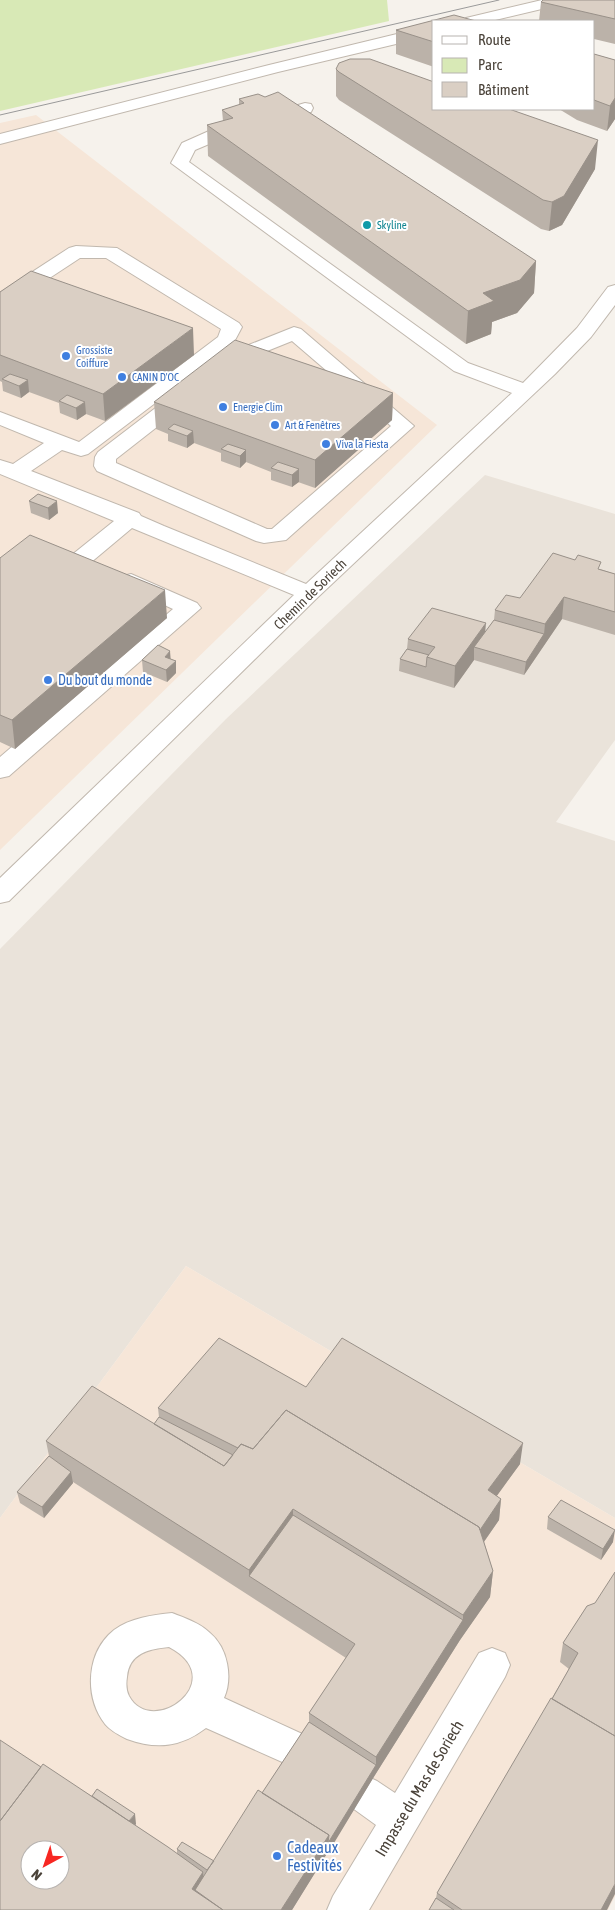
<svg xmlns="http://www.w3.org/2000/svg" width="615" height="1910" font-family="'Asap Condensed',sans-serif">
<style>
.residential{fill:#eae3da}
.commercial{fill:#f6e6d8;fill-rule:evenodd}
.green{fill:#d8e9b6}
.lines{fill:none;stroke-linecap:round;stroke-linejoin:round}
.minor-casing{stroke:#c1b8ae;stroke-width:2}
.minor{fill:#fff;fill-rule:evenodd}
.tram{stroke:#9a9a9a;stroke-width:1}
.wall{fill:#bbb2a9}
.shaded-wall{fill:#999189}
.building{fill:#dacfc4;stroke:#999189;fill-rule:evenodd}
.culture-dot{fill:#0f9aa8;stroke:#fff;stroke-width:2}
.shop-dot{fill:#3f7fe0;stroke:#fff;stroke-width:2}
.labels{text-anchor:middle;stroke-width:4;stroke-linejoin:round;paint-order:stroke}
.far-culture-label{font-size:11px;fill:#0d838f;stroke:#fff;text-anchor:start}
.far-shop-label{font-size:11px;fill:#366cbe;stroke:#fff;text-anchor:start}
.street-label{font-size:14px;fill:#4a4239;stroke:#fff}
.shop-label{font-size:14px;fill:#366cbe;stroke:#fff;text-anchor:start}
.near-street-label{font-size:16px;fill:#4a4239;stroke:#fff}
.near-shop-label{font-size:16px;fill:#366cbe;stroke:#fff;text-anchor:start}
</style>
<rect width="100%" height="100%" fill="#f6f2ec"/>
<path class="residential" d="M485,475L615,514V740L556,822L615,841V1518L186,1266L0,1518V949L226,719Z"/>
<path class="commercial" d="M36,115L437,425L0,850V123Z
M186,1266L615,1518V1896L608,1910H0V1518ZM30,1850H60V1880H30Z"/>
<path class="green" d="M0,0H387L389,21L0,111Z"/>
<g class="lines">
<g class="minor-casing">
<path id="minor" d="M542,0H570L567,3L491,21H464L466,18Z
M434,25V35L278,72L0,144V134L269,65Z
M305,103L311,104L313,108L311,112L221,139L195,150L189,162L468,363L523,383L577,328L608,287L615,285V305L591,337L555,374L317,598L9,901L0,903V878L294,595L132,528L89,564L81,566L73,564L70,559L73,554L114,521L0,474V460L13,464L44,443L0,425V412L79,442L218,337L221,329L106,258H80L7,306L0,308V293L69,248L76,246L117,248L239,323L242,327L233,344L88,454L81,456L62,450L31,471L139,513L141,516L164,526L306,584L512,393L454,371L171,163L182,143L209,131Z
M294,327L301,329L414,426L286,540L264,543L256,541L97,471L94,466L95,457L98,452L226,354ZM292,341L391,426L272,529H267L116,463V459L240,362Z
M131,574L197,603L201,608L9,776L0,778V757L173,609L123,586L120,581L123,576Z
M172,1613C185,1618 200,1623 210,1633C228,1648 233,1678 224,1698L311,1738L317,1751L311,1764L298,1769L206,1728C181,1747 157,1750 127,1739C119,1735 111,1731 105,1724C84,1697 86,1652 114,1630C130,1618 153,1615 172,1613ZM169,1647C232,1680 152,1739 129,1696C126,1690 126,1683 127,1677C129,1653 149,1649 169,1647Z
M492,1648L505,1653L510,1665L505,1677L369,1910H327L333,1896L376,1825L351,1807L345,1794L351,1781L364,1775L377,1781L395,1793L479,1653Z"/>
</g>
<use href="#minor" class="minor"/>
<path class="tram" d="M0,115L499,0"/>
</g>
<path class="wall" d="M615,0V44L594,39V21H539L541,2Z
M434,21V67L396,54V30Z
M594,54L615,60V119L607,131L577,120L559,109H594Z
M336,69L595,169L562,225L549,231L541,229L339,100L336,96Z
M239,99L536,261L534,293L517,313L492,322L491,334L466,344L208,156L207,125L223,121L222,110L239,105Z
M0,292L194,355L105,421L86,414L77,420L60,413L59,403L29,392L21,398L3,391L2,382L0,381Z
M393,393L392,420L315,488L298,482L292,487L271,480V472L246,462L240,468L221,461V453L194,443L187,448L168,441V434L156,429L154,402Z
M38,494L58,513L49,520L31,513L29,501Z
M0,558L167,618L15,749L0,742Z
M600,569L615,574V635L562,619L524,675L474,660L454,688L399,671L400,659L407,649L408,639L485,632L494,620L495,610L520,598Z
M171,659L176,661V673L167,682L143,672L142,660Z
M306,1387L520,1464L496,1496L501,1499L499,1520L484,1542L493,1571L490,1597L460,1640L375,1775L292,1910H0L41,1767L92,1796L136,1824L135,1825L177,1854V1849L214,1861L262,1793L309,1722V1713L346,1658L73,1482V1483L44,1518L20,1503L17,1492L49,1456L46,1441L154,1424L159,1417L158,1408Z
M548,1517L613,1542L601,1560L547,1529Z
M587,1606L607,1910H429L436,1898L437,1893L569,1669L560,1662L563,1643Z"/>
<path class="shaded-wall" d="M615,98V119L607,131L610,106Z
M598,140L595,169L562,225L549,231L552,202Z
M536,261L534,293L517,313L492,322L491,334L466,344L468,311L483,293Z
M193,328L194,355L105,421L103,394Z
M28,380L29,392L21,398L19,386Z
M393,393L392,420L315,488V460Z
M85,402L86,414L77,420L76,408Z
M193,431L194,443L187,448V436Z
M246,450V462L240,468V456Z
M299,469V482L292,487V475Z
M57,501L58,513L49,520L48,508Z
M165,590L167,618L15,749L12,720Z
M564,597L562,619L524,675L526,662L544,634L545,624Z
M486,623L484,645L474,647V660L454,688L455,666Z
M170,651L171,663L165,657Z
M176,661V673L167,682L166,670Z
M523,1443L520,1464L486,1511L488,1490Z
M71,1472L73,1483L44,1518L42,1507Z
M501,1499L499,1520L476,1553L478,1533Z
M293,1509V1535L249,1576V1570Z
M615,1530L613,1542L601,1560L603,1549Z
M493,1571L490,1597L460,1640L375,1775L328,1853V1843L376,1765V1757L463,1620V1615Z
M135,1814L136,1824L125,1839L123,1829Z
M329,1835L328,1852L292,1910H281Z
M203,1872L205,1895L202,1900L192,1889Z
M615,1884V1894L607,1910H601Z"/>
<path class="building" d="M543,0H615V19L541,2Z
M454,15L476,21H434V42L396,30Z
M594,54L615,60V98L610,106L594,100Z
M350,59H370L434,82V109H509L598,140L564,196L552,202L543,200L339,72L336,69L339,63Z
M278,92L536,261L520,280L483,293L494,301L468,311L207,125L233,118L222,110L244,103L239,99L258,94L265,97Z
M31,271L193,328L103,394L0,355V292Z
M235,340L393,393L315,460L154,402Z
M10,374L28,380L19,386L2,379Z
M67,395L85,402L76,408L59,401Z
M174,424L193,431L187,436L168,429Z
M228,444L246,450L240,456L221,449Z
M278,462L299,469L292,475L271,468Z
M38,494L57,501L48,508L29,501Z
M30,535L165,590L12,720L0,715V558Z
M553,553L575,560L578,555L601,562L598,569L615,574V612L564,597L545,624L495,610L506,595L520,598Z
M432,608L486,623L455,666L427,657L435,647L408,639Z
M494,620L544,634L526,662L474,647Z
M158,645L170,651L165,657L176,661L166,670L142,660Z
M407,649L429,655L427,657L426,667L400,659Z
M219,1338L306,1387L342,1338L523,1443L488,1490L501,1499L480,1530L479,1527L286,1410L253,1449L241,1444L238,1448L158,1408Z
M92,1386L224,1466L241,1444L253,1449L286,1410L479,1527L493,1571L463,1615L293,1509L249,1570L46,1441Z
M159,1417L233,1455L224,1466L154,1424Z
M49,1456L71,1472L42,1507L17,1492Z
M561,1500L615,1530L603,1549L548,1517Z
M293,1515L463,1620L376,1757L309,1713L355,1644L249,1576Z
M615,1572V1736L552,1699L578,1653L563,1643L587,1606L595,1603Z
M551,1698L615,1736V1884L601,1910H462L437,1893Z
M309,1722L376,1765L328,1843L329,1835L262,1793Z
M0,1740L41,1767L0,1821Z
M43,1764L168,1847L203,1872L192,1889L223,1910H0V1821ZM30,1850H60V1880H30Z
M97,1789L135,1814L129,1821L92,1796Z
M258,1790L329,1835L281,1910H223L195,1890Z
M182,1842L214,1861L207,1870L177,1849Z
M436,1898L454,1910H429Z"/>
<circle class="culture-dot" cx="367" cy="225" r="5"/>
<g class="shop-dot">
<circle cx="66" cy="356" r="5"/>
<circle cx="122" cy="377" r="5"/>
<circle cx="223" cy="407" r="5"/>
<circle cx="275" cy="425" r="5"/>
<circle cx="326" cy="444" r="5"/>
<circle cx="48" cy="680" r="5"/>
<circle cx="277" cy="1856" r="5"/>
</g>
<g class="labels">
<g class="far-culture-label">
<text x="377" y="229">Skyline</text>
</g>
<g class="far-shop-label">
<text x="76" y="354">Grossiste<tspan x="76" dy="13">Coiffure</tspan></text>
<text x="132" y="381">CANIN D'OC</text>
<text x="233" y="411">Energie Clim</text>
<text x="285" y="429">Art &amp; Fenêtres</text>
<text x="336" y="448">Viva la Fiesta</text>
</g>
<g class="street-label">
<text transform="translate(310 594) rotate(-44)" y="5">Chemin de Soriech</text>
</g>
<g class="shop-label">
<text x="58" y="685">Du bout du monde</text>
</g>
<g class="near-street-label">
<text transform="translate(419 1788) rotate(-59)" y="6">Impasse du Mas de Soriech</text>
</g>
<g class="near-shop-label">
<text x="287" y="1853">Cadeaux<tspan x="287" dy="18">Festivités</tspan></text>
</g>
</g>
<rect x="432" y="20" width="162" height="90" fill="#ffffff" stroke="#b7b3b0"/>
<rect x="442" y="36" width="25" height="8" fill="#ffffff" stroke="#b7b3b0"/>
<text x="478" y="45" font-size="15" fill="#4a4239">Route</text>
<rect x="442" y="58" width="25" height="15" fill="#d8e9b6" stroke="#b7b3b0"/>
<text x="478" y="70" font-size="15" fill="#4a4239">Parc</text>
<rect x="442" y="82" width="25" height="15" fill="#dacfc4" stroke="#b7b3b0"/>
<text x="478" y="95" font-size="15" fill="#4a4239">Bâtiment</text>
<g transform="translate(45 1865) rotate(220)"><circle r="24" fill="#ffffff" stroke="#b7b3b0"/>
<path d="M0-4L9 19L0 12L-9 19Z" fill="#f72722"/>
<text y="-8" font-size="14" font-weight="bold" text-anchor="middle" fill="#4a4239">N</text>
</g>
</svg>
